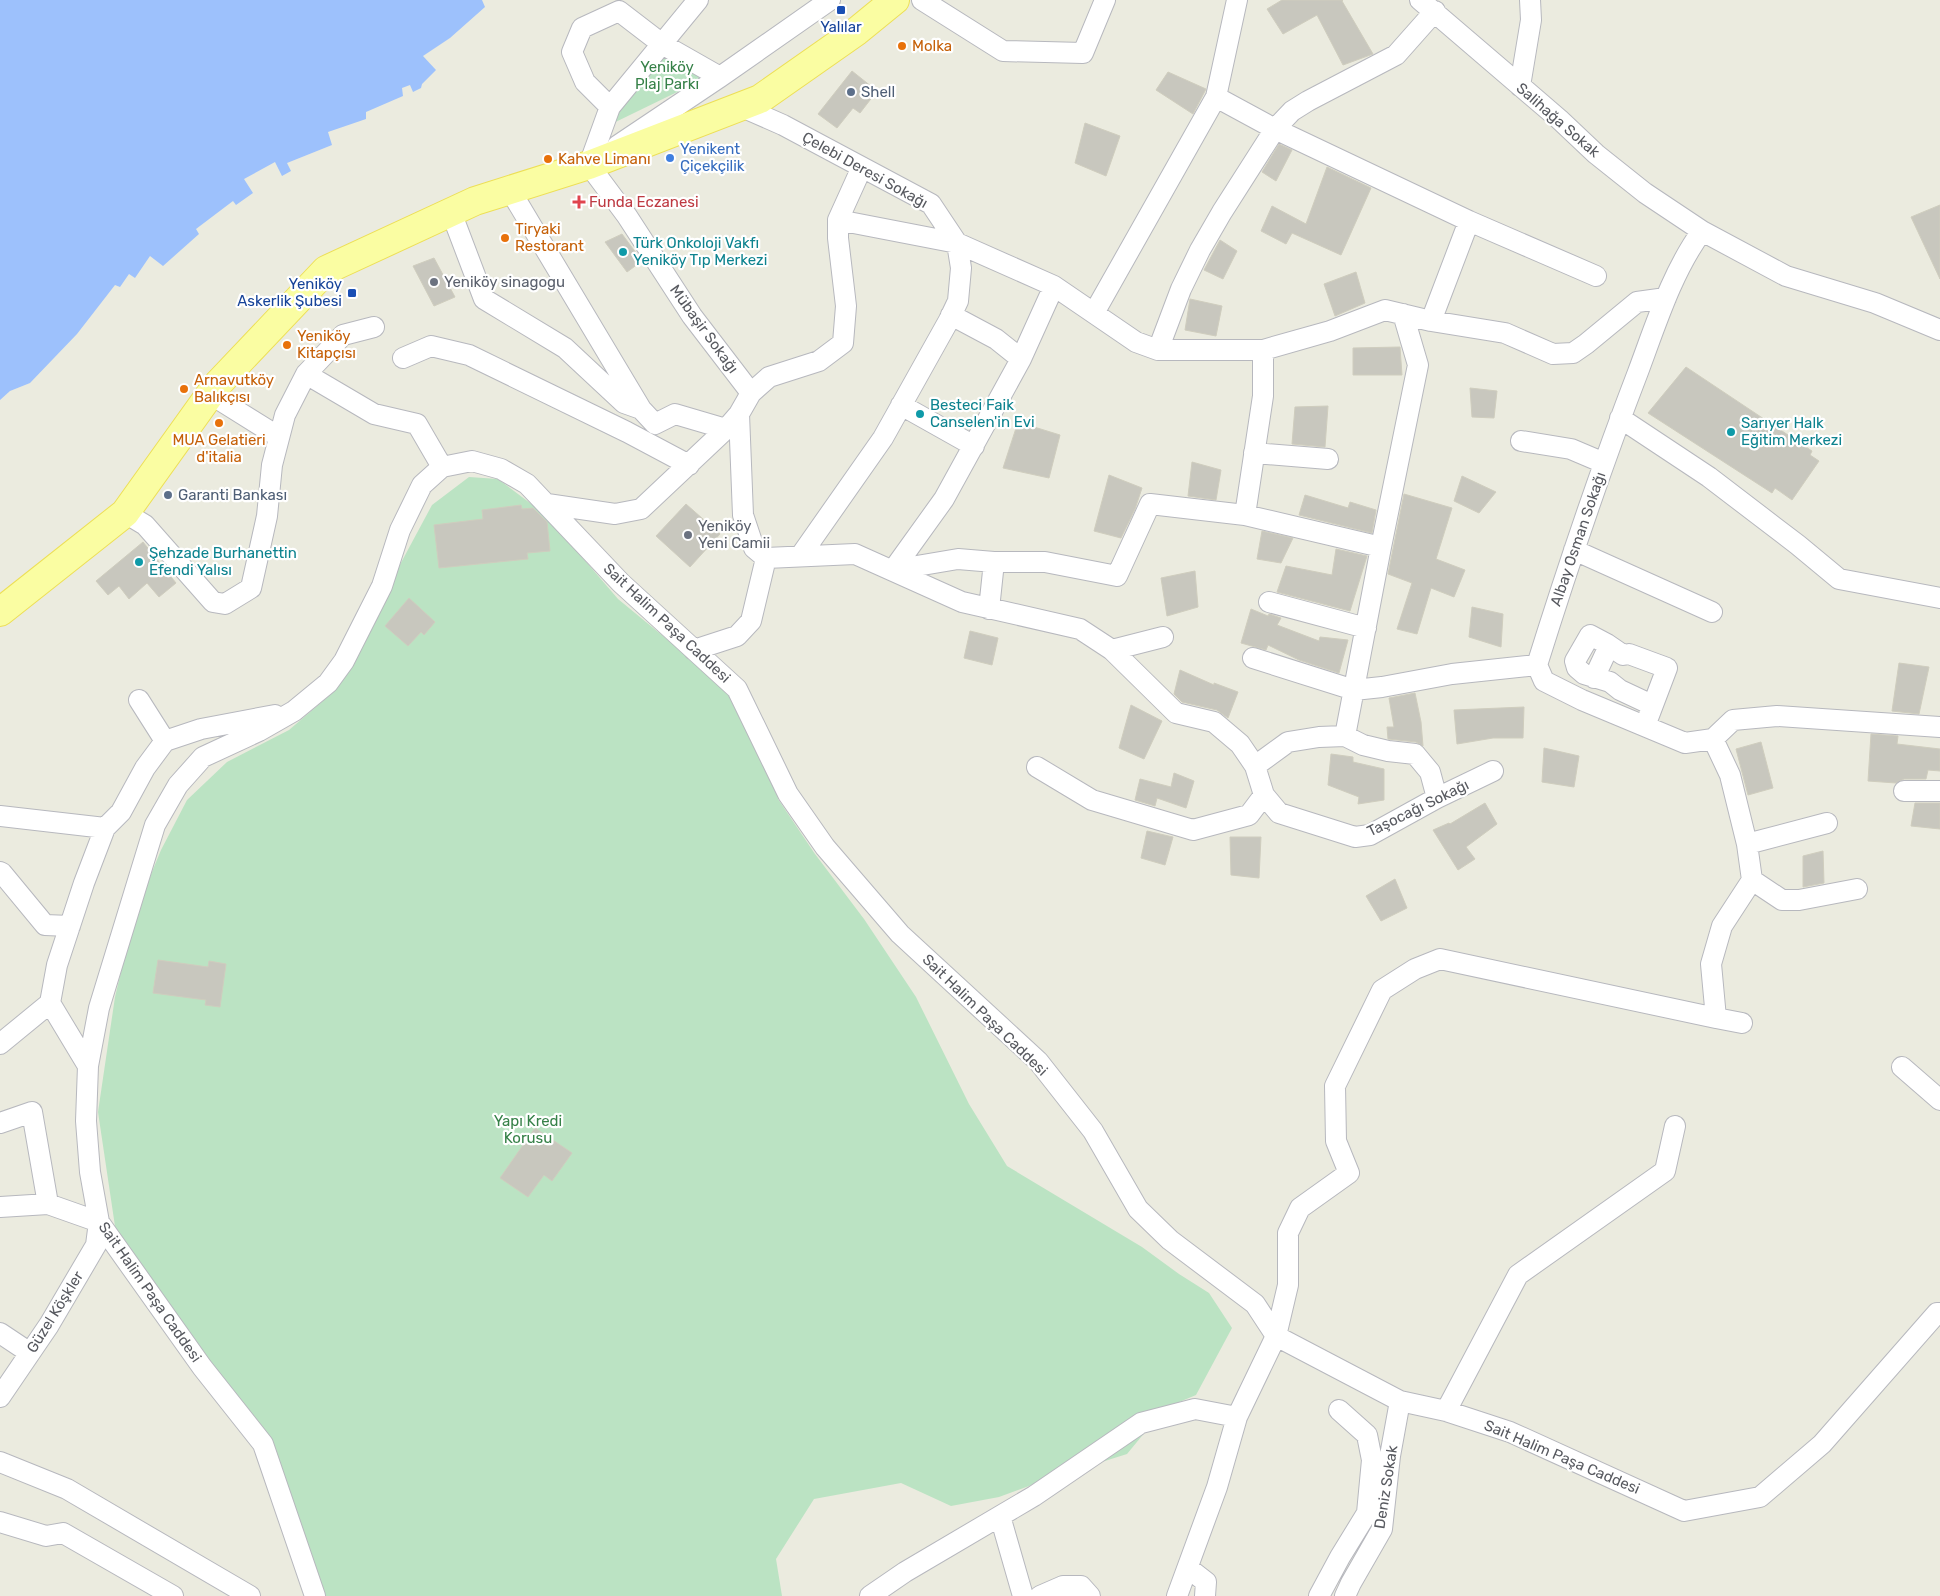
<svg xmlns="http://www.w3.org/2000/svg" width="1940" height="1596" font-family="Rubik,sans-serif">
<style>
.green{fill:#bbe3c3}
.water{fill:#9dc1fc}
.building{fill:#c8c7be;stroke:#cfcdbe}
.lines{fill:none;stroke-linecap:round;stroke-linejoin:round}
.street-casing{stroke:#b7b8be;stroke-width:22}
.primary-casing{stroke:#eddf56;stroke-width:30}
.street{stroke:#fff;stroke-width:20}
.primary{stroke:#fafda2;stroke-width:28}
.transit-dot{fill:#1a4fb4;stroke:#fff;stroke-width:2}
.food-dot{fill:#e8710a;stroke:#fff;stroke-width:2}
.service-dot{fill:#5c6f8a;stroke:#fff;stroke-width:2}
.shop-dot{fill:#3f7fe0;stroke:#fff;stroke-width:2}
.health-dot{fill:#e0444e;stroke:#fff;stroke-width:2}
.culture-dot{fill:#0f9aa8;stroke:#fff;stroke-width:2}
.worship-dot{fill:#6b7280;stroke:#fff;stroke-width:2}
.labels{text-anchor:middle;stroke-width:4.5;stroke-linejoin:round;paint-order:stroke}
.transit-label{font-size:15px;fill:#164399;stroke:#fff}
.food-label{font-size:15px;fill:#c56008;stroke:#fff;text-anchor:start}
.park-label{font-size:15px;fill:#368148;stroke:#fff}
.service-label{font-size:15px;fill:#4e5e75;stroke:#fff;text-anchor:start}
.street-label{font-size:15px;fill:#585a60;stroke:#fff}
.shop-label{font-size:15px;fill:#366cbe;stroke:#fff;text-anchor:start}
.health-label{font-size:15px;fill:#be3a42;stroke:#fff;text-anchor:start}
.culture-label{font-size:15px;fill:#0d838f;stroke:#fff;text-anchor:start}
.worship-label{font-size:15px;fill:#5b616d;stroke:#fff;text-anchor:start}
</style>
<rect width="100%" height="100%" fill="#ebebdf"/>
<path class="green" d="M664,53L706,78L597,131Z
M469,477L498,479L546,515L618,599L725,687L770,740L778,799L815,854L864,919L916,997L969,1104L1007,1166L1142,1247L1179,1274L1209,1293L1232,1328L1196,1395L1165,1408L1127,1454L1051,1478L999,1497L951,1506L901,1483L814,1499L776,1559L782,1596H321L293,1516L211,1367L116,1233L98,1112L115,997L135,913L161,850L187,800L227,762L289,730L330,695L432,505Z"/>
<path class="water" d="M0,0H482L485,7L450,38L423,56L436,70L422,84L421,88L413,92L410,85L402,88L403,96L366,112V119L328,132L332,145L287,163L291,171L282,176L275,162L244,179L253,193L236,205L233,201L196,229L199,234L163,266L150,256L135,278L129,274L120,287L115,285L77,334L30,383L10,391L0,400Z"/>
<path class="building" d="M1282,0H1343L1342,1L1373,54L1343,65L1317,15L1283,34L1267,9Z
M852,71L877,91L860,113L853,108L837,128L818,114Z
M1168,72L1206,89L1193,114L1156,90Z
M1085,123L1120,136L1106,176L1075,163Z
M1279,144L1292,150L1276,181L1262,172Z
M1327,167L1371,188L1341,255L1292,233L1286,244L1261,231L1272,206L1306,224Z
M1940,205V279L1911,217Z
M622,234L642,261L627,272L605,242Z
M1220,240L1237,251L1223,279L1204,270Z
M434,258L455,297L434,306L413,266Z
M1356,272L1365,303L1335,316L1324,284Z
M1190,299L1222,306L1216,336L1185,330Z
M1400,347L1402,375H1353V348Z
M1686,367L1812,451L1810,455L1819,461L1792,500L1775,488L1772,493L1648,413Z
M1470,388L1497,391L1494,418L1472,417Z
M1328,406L1325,447L1292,444L1295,407Z
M1018,422L1060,435L1049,478L1003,468Z
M1192,462L1221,470L1216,500L1188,496Z
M1109,475L1142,488L1135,509L1121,538L1094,531Z
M1462,476L1496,492L1479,513L1454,501Z
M1404,494L1452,508L1436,559L1465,570L1454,597L1431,588L1417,634L1397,629L1412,583L1388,574Z
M1305,495L1348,508L1350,502L1376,510L1372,533L1299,515Z
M686,504L720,534L690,567L656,536Z
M521,505L522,509L533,508L547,522L550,551L527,553L528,559L439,568L434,525L483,519L482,510Z
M1262,531L1293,538L1281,563L1257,559Z
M143,542L176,583L159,597L147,583L129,599L119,586L108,595L96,581Z
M1336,549L1367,556L1350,611L1277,592L1286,566L1332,575Z
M1195,571L1198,607L1167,616L1161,578Z
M409,598L435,622L424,635L421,632L408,646L385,626Z
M1472,607L1503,614L1501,647L1469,637Z
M1251,609L1268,616L1269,614L1281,618L1277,625L1319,641L1320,637L1348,640L1339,673L1299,660L1268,645L1266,650L1241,643Z
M970,631L998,638L992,665L964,658Z
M1899,663L1929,667L1919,714L1892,711Z
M1180,670L1214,685V683L1238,692L1228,718L1217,710L1182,702L1174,694Z
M1415,693L1421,722L1423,746L1416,742L1388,739L1387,727H1394L1389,698Z
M1131,705L1162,721L1144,759L1119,748Z
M1524,707L1523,738H1493L1457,744L1454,710Z
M1871,734L1898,736L1897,744L1940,749V771L1928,770L1926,779H1904L1896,783L1868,781Z
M1761,742L1773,788L1748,795L1736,749Z
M1544,748L1579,756L1574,787L1542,782Z
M1331,754L1353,757V762L1384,769V800L1358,804L1359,797L1328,785Z
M1174,773L1194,781L1186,808L1157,798L1155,806L1135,800L1140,779L1171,787Z
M1485,803L1497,824L1466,847L1475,859L1458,870L1433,830L1449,823L1450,824Z
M1915,803H1940V829L1911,826Z
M1147,831L1173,837L1165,865L1141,858Z
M1230,837H1261L1259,878L1231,875Z
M1823,851L1824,883L1803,887V856Z
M1395,879L1407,908L1381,921L1366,896Z
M158,960L208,967L209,961L226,964L220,1007L205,1005L206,1000L153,993Z
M535,1128L572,1153L552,1181L544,1175L528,1197L500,1178Z"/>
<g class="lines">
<g class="street-casing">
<path id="street" d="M922,0L1003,51L1083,53L1105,0
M1237,0L1216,97L1275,129L1469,221L1596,276
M1420,0L1559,119L1596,154L1645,193L1702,231L1786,276L1875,303L1940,330
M1520,86L1531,20L1530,0
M610,107L585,82L572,52L582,28L619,11L662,44L720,77
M742,107L783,125L931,204L957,243L961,268L958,301L949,320L883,438L801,555
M617,146L720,77L830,0
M589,165L627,216L692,316L751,393
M589,165L610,107L698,0
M510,190L641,409
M451,212L484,299L565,348L624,403L641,409L655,424L675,414L726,429L739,414
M838,220L862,167
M1702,231C1672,272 1656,324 1638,372C1601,468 1568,566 1537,665L1544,681L1582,700L1685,743L1713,739
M1094,313L1216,97
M1431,321L1469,221
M1158,350L1181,289L1200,250L1222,212L1275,129L1292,111L1308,101L1396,55L1435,11
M1263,350V396L1245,515L1381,547L1345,736
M403,358L431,346L469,355L627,432L689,465
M1021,359L1054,286
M306,374L374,414L417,424L442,467
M210,394L279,437
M901,405L974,446
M1620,418L1709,477L1798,545L1839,579L1940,598
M1521,441L1571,449L1604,463
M1254,453L1328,459
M547,504L615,514L641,509L726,429
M125,513L145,525L213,602L225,604L251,588L267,516L272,465L285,415L306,374L343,335L374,327
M1381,547L1418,365L1403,314
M1574,550L1712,612
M893,570L944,499L1021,359L996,339L951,315
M893,570L958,559L994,562
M1269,602L1366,628
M989,609L994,562H1045L1117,576L1150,504L1245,515
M694,650L737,636L751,621L766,558
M1112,650L1163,637
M1253,658L1354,690L1382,687L1452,674L1537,665
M1594,678L1609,646
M139,700L165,741
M1645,726L1667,668L1629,654L1623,655L1607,644L1590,635L1575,661L1577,668L1584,674L1610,682L1620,690L1652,705
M1255,766L1288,742L1319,737L1345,736L1363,745L1388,751L1415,754L1430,772L1437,798
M1037,767L1092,800L1193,830L1249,815L1264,795L1255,766L1240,744L1214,722L1176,713L1112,650L1080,629L962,602L855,554L766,558L754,548L743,515L739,414L751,393L769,377L819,361L843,343L846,306L838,238V220L957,243L1054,286L1136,342L1158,350H1263L1330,331L1385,310L1431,321L1505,333L1553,354L1573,353L1586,344L1637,302L1666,298
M1904,791H1940
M1264,795L1279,813L1355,837L1370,835L1437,798L1493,771
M0,816L105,828
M1747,844L1827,823
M0,872L2,873L45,925L70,926
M1752,880L1782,900H1799L1857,889
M50,1003L57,965L84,883L105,828L121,812L145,768L165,741L201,729L275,715
M50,1003L88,1066
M1742,1023L1716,1018L1711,964L1722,926L1752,880L1747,844L1730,775L1713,739L1733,720L1777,716L1940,727
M0,1044L50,1003
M1902,1067L1940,1100
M0,1123L32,1112L48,1204
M0,1207L48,1204L99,1222
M0,1333L30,1353
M0,1397L49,1325L96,1245L99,1222
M1446,1411L1518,1275L1665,1171L1675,1126
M0,1462L67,1489L250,1596
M1000,1516L1023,1596
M0,1522L46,1536L63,1533L173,1596
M1188,1568L1206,1582L1205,1596
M315,1596L263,1444L202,1367L99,1222L90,1172L86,1121L88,1066L99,1008L155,825L178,785L203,757L259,731L294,711L328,683L344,661L382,586L400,530L422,485L442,467L472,461L501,469L527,484L621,583L737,689L788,794L825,847L900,934L1038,1061L1093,1131L1138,1209L1170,1240L1255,1304L1276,1336L1400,1401L1446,1411L1510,1432L1684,1511L1760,1497L1822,1444L1937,1313H1940
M870,1596L905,1572L1034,1496L1141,1423L1195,1409L1237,1417
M1040,1596L1063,1586H1081L1090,1596
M1177,1596L1217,1487L1237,1417L1276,1336L1288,1285V1233L1300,1208L1349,1173L1336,1141L1335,1086L1382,990L1415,969L1440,959L1716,1018
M1319,1596L1340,1557L1367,1513L1372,1460L1367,1435L1339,1410
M1345,1596L1351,1583L1382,1529L1390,1456L1400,1401"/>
</g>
<g class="primary-casing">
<path id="primary" d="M0,612L125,513L216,386L326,270L475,201L589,165L760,99L857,31L895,0"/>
</g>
<use href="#street" class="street"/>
<use href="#primary" class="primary"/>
</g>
<g class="transit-dot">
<rect x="836" y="5" width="10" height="10" rx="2.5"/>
<rect x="347" y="288" width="10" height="10" rx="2.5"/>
</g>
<g class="food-dot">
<circle cx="902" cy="46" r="5"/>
<circle cx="548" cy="159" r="5"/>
<circle cx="505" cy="238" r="5"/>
<circle cx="287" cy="345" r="5"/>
<circle cx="184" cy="389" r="5"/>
<circle cx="219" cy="423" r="5"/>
</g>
<g class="service-dot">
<circle cx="851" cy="92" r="5"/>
<circle cx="168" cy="495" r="5"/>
</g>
<circle class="shop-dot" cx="670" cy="158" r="5"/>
<path class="health-dot" d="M576.5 194.5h5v5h5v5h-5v5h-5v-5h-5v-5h5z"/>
<g class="culture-dot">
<circle cx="623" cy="252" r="5"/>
<circle cx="920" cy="414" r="5"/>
<circle cx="1731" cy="432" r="5"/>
<circle cx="139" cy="562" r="5"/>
</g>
<g class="worship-dot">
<circle cx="434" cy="282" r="5"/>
<circle cx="688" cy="535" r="5"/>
</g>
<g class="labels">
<g class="transit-label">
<text x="841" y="32">Yalılar</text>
<text x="342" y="289" text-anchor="end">Yeniköy<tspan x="342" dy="17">Askerlik Şubesi</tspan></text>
</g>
<g class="food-label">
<text x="912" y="51">Molka</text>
<text x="558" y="164">Kahve Limanı</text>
<text x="515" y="234">Tiryaki<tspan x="515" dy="17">Restorant</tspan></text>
<text x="297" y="341">Yeniköy<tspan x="297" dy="17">Kitapçısı</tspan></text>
<text x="194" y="385">Arnavutköy<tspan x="194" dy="17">Balıkçısı</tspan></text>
<text x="219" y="445" text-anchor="middle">MUA Gelatieri<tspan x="219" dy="17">d'italia</tspan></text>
</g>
<g class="park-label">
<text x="667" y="72">Yeniköy<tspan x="667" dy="17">Plaj Parkı</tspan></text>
<text x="528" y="1126">Yapı Kredi<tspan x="528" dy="17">Korusu</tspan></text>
</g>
<g class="service-label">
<text x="861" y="97">Shell</text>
<text x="178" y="500">Garanti Bankası</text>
</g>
<g class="street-label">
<text transform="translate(1558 120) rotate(41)" y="5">Salihağa Sokak</text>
<text transform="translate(865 170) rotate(29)" y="5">Çelebi Deresi Sokağı</text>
<text transform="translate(704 329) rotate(54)" y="5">Mübaşir Sokağı</text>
<text transform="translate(1578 539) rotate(-71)" y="5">Albay Osman Sokağı</text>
<text transform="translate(667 623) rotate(43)" y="5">Sait Halim Paşa Caddesi</text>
<text transform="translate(1418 808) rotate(-26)" y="5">Taşocağı Sokağı</text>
<text transform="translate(985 1015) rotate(44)" y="5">Sait Halim Paşa Caddesi</text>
<text transform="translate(150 1292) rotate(55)" y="5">Sait Halim Paşa Caddesi</text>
<text transform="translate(55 1312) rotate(-58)" y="5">Güzel Köşkler</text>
<text transform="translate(1562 1457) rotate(23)" y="5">Sait Halim Paşa Caddesi</text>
<text transform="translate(1386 1487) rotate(-81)" y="5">Deniz Sokak</text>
</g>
<g class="shop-label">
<text x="680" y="154">Yenikent<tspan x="680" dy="17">Çiçekçilik</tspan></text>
</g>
<g class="health-label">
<text x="589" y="207">Funda Eczanesi</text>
</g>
<g class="culture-label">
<text x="633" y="248">Türk Onkoloji Vakfı<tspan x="633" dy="17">Yeniköy Tıp Merkezi</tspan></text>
<text x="930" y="410">Besteci Faik<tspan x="930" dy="17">Canselen'in Evi</tspan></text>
<text x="1741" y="428">Sarıyer Halk<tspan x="1741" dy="17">Eğitim Merkezi</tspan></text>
<text x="149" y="558">Şehzade Burhanettin<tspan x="149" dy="17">Efendi Yalısı</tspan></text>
</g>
<g class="worship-label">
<text x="444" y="287">Yeniköy sinagogu</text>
<text x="698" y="531">Yeniköy<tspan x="698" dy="17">Yeni Camii</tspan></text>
</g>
</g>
</svg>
